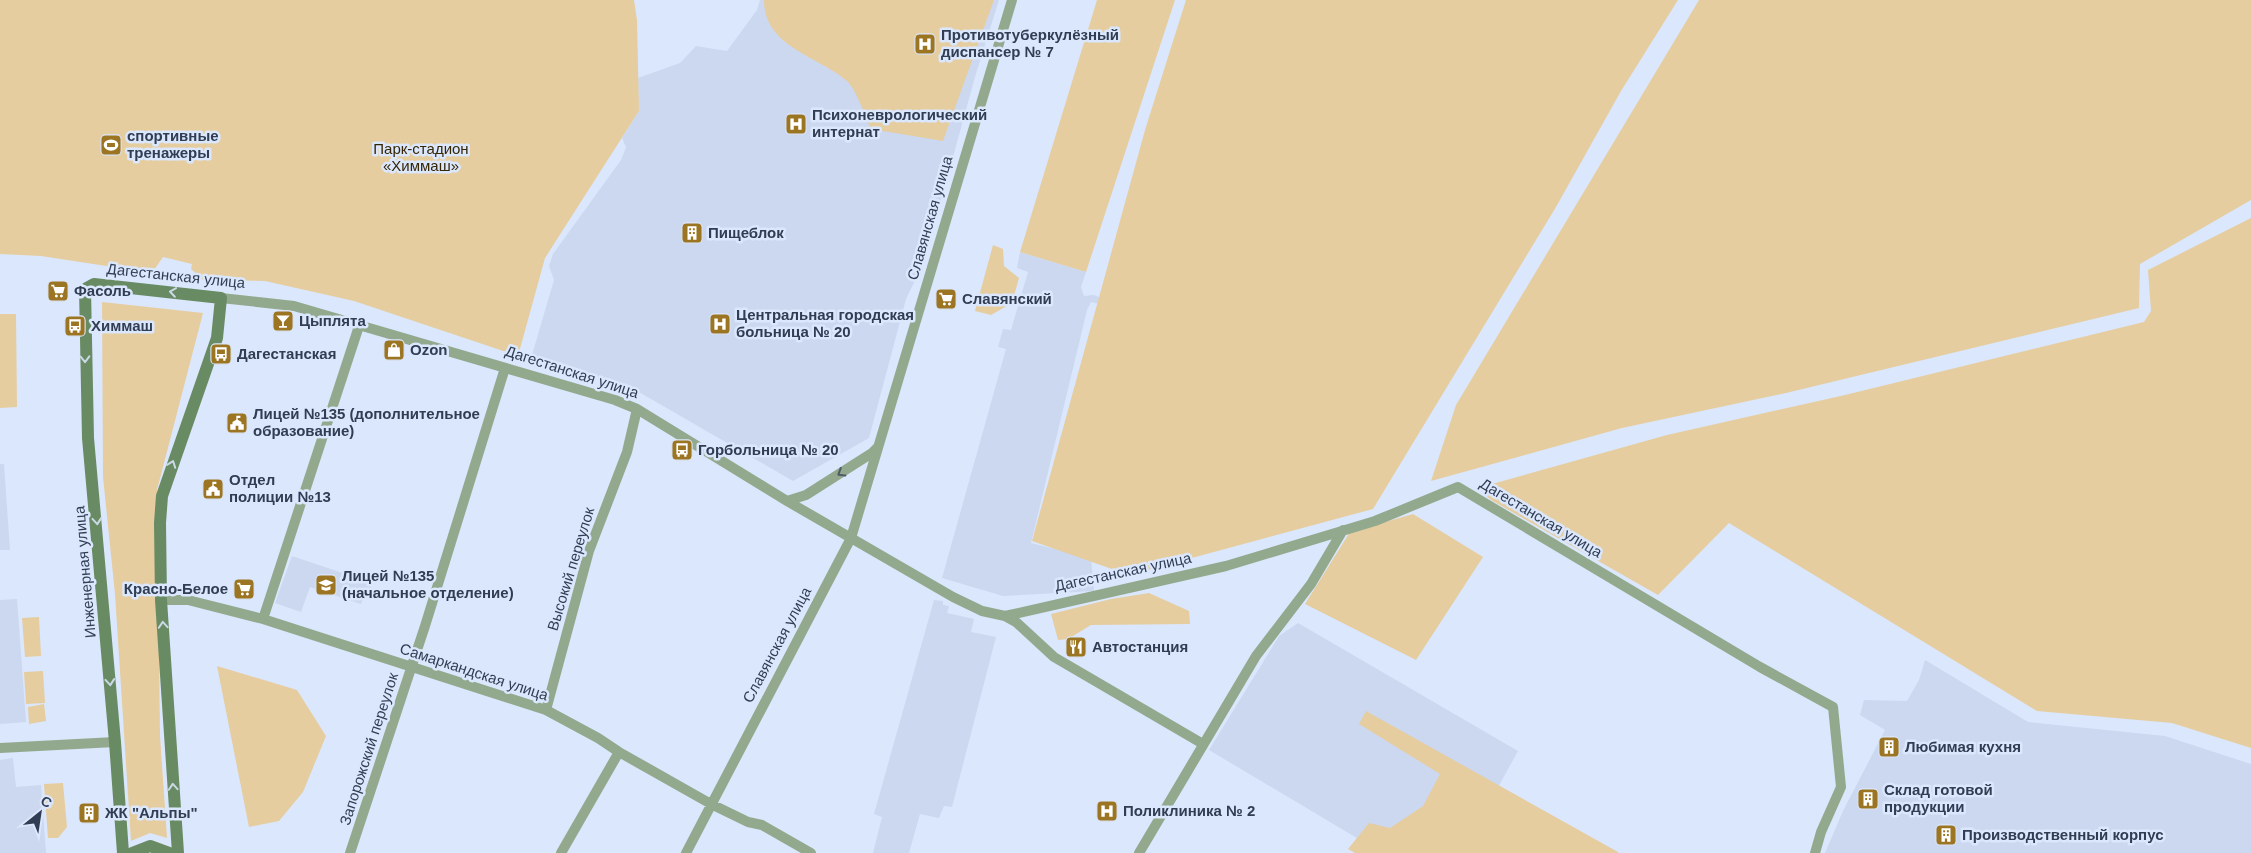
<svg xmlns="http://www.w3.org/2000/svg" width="2251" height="853" font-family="Arial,sans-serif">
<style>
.built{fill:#cbd8f0}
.green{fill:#e5cda0}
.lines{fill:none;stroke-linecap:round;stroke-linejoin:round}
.street{stroke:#92a98e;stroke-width:10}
.secondary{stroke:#688b64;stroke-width:12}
.oneway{stroke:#cad9e5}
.oneway2{stroke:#4e5d65}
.labels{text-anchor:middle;stroke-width:5;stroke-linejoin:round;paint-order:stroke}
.poi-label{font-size:15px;font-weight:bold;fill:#313d53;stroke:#dbe7fc;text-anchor:start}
.park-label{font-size:15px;fill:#362604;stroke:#dbe7fc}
.street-label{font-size:15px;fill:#313d53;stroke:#dbe7fc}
</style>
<rect width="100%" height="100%" fill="#dbe7fc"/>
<path class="built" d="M760,0H999L975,77L924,262L906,299L869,438L793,481L632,388L532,355L554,280L549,266L553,254L621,160L626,147L622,138L639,111L638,78L680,63L696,46L727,51L757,10Z
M1020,252L1086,272L1081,287L1084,296L1094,295L1101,298L1099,304L1091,302L1087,310L1031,543L1091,558L1094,591L1003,596L942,578L1006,349L998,347L1003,329L1011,330L1028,272L1017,268Z
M0,464H4L10,550H0Z
M292,556L372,583L369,594L365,593L361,604L310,587L301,612L275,603Z
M17,599L26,722L0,724V600Z
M934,600L943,601V605L949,606L947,613L974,619L971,632L996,637L952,807L944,806L939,818L920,814L909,853H873L882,817L874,814Z
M1298,623L1518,751L1462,853H1382L1209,750L1279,636Z
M1925,660L2028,722L2165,736L2251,764V853H1825L1843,811L1885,730L1860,715L1864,700L1907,701L1919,680Z
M13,758L16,787L41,785L46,853H0V760Z"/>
<path class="green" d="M0,0H634L637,20L639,111L545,258L518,356L354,301L265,281L203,280L191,269L192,264L163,257L152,273L41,256L0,254Z
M764,0H994L943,141L871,129C866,118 856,89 847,81C818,56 764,47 764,0Z
M1097,0H1175L1086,272L1020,252Z
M1186,0H1678L1621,91L1556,207L1373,509L1129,575L1032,541L1145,130Z
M1699,0H2251V200L2140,264L2139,308L1786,393L1622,428L1431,481L1456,405Z
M2251,218V748L2172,723L2037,711L1729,523L1658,595L1491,500L1478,488L1667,435L1845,395L2144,322L2151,311L2148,270Z
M993,245L1003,249L1004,266L1019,278L1012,303L991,315L975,311Z
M102,302L203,313L157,490L160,736L167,838L150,833L131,841L115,594L103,477Z
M0,314H16L17,407L0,408Z
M1413,514L1483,557L1416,660L1305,604L1350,532Z
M1149,593L1189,611L1190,624L1091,625L1068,639L1058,640L1051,614L1111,599Z
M39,617L41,656L25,657L22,618Z
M217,666L297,690L326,736L303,792L279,821L249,827Z
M43,671L45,703L26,704L24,672Z
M44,704L46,721L29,724L28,707Z
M1366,711L1618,852V853H1355L1348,849L1369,823L1390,828L1423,806L1440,774L1359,724Z
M63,783L67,827L58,838H48L44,784Z"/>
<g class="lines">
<path class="street" d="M221,298L294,306L615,400L637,409L787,501L953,597L982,611L1005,616L1016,622L1054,657L1203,744
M787,501L806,495L872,453L878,447
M161,600H188L263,619L546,710L598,738L619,752L711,804L748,822L762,825L811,853
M1005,616L1226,566L1375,521L1458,487L1760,667L1833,707L1841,787L1821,832L1815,853
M263,619L360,323
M546,710L589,551L627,452L637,409
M0,748L115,742
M350,853L425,626L505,368
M561,853L619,752
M686,853L851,538L1012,0
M1139,853L1256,656L1311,584L1343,530"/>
<path class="secondary" d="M123,853L115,742L88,438L85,289L94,284L221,298L217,338L162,496L160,523L161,600L178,853
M132,853L150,846L169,853"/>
</g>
<defs><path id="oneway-chevron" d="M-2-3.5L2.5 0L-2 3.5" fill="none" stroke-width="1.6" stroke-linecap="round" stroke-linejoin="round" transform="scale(1.25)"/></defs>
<g class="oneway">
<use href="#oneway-chevron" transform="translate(173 292) rotate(-172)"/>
<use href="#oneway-chevron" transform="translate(85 359) rotate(89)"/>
<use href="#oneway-chevron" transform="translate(172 464) rotate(-70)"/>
<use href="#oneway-chevron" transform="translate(97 521) rotate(85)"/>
<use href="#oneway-chevron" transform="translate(163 625) rotate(-94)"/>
<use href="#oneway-chevron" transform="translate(110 682) rotate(85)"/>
<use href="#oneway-chevron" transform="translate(173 787) rotate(-94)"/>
</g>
<use class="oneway2" href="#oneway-chevron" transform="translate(841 473) rotate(148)"/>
<defs>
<g id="hospital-square" transform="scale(1.125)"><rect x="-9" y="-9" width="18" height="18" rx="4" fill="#9c7522" stroke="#dbe7fc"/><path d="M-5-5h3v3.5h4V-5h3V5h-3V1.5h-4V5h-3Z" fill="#fff"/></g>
<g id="stadium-square" transform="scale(1.125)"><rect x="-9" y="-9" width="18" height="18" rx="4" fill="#9c7522" stroke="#dbe7fc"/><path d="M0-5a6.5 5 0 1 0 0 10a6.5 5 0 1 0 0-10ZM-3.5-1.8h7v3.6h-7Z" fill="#fff"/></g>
<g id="building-square" transform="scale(1.125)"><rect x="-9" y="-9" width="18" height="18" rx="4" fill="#9c7522" stroke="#dbe7fc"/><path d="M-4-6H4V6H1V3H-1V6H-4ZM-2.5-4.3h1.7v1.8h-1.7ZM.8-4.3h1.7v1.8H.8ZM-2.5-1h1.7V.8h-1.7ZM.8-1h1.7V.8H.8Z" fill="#fff"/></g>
<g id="supermarket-square" transform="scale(1.125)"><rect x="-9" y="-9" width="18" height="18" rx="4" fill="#9c7522" stroke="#dbe7fc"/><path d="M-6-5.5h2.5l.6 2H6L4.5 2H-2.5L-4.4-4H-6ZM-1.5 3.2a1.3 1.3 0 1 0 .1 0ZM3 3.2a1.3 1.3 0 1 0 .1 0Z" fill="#fff"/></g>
<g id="bar-square" transform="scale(1.125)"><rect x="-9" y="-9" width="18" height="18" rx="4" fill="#9c7522" stroke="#dbe7fc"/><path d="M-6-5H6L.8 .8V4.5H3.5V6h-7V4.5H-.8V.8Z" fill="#fff"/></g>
<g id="bus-square" transform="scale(1.125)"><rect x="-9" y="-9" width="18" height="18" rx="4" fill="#9c7522" stroke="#dbe7fc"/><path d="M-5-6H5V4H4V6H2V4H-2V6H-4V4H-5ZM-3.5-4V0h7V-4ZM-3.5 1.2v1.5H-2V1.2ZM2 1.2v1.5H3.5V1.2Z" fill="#fff"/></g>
<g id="shop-square" transform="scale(1.125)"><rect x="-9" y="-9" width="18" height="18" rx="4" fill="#9c7522" stroke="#dbe7fc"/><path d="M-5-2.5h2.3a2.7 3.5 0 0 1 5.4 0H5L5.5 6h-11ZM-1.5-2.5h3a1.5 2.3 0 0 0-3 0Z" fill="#fff"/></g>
<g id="civic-square" transform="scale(1.125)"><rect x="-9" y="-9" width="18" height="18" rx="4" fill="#9c7522" stroke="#dbe7fc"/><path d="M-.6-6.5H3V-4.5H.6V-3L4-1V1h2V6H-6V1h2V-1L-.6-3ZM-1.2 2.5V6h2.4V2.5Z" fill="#fff"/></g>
<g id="school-square" transform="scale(1.125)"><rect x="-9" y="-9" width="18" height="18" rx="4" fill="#9c7522" stroke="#dbe7fc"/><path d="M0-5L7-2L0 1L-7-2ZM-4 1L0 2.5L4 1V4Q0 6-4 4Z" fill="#fff"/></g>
<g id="restaurant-square" transform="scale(1.125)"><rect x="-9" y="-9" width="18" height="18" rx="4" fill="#9c7522" stroke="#dbe7fc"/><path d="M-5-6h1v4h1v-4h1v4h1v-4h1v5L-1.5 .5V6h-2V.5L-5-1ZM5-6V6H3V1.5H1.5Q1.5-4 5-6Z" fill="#fff"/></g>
</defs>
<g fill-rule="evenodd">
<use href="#hospital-square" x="925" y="44"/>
<use href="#hospital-square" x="796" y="124"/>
<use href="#stadium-square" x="111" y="145"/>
<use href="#building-square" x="692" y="233"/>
<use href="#supermarket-square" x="58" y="291"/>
<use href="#supermarket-square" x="946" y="299"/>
<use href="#bar-square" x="283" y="321"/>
<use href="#hospital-square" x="720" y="324"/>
<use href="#bus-square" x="75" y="326"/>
<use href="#shop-square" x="394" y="350"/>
<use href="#bus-square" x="221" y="354"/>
<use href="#civic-square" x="237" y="423"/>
<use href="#bus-square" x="682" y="450"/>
<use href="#civic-square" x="213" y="489"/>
<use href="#school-square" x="326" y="585"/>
<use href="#supermarket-square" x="244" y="589"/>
<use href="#restaurant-square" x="1076" y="647"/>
<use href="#building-square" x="1889" y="747"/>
<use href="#building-square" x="1868" y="799"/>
<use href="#hospital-square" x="1107" y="811"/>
<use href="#building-square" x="89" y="813"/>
<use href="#building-square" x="1946" y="835"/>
</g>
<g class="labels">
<g class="poi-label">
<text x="941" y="40">Противотуберкулёзный<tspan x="941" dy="17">диспансер № 7</tspan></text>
<text x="812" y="120">Психоневрологический<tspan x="812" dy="17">интернат</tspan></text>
<text x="127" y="141">спортивные<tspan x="127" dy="17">тренажеры</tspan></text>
<text x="708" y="238">Пищеблок</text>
<text x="74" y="296">Фасоль</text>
<text x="962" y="304">Славянский</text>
<text x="736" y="320">Центральная городская<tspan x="736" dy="17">больница № 20</tspan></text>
<text x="299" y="326">Цыплята</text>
<text x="91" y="331">Химмаш</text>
<text x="410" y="355">Ozon</text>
<text x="237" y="359">Дагестанская</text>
<text x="253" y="419">Лицей №135 (дополнительное<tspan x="253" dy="17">образование)</tspan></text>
<text x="698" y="455">Горбольница № 20</text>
<text x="229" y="485">Отдел<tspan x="229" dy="17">полиции №13</tspan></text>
<text x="342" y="581">Лицей №135<tspan x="342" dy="17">(начальное отделение)</tspan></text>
<text x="228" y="594" text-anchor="end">Красно-Белое</text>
<text x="1092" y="652">Автостанция</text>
<text x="1905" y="752">Любимая кухня</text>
<text x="1884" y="795">Склад готовой<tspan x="1884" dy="17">продукции</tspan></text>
<text x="1123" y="816">Поликлиника № 2</text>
<text x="105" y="818">ЖК "Альпы"</text>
<text x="1962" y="840">Производственный корпус</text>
</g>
<g class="park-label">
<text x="421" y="154">Парк-стадион<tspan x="421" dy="17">«Химмаш»</tspan></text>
</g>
<g class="street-label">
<text transform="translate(930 218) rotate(-74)" y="5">Славянская улица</text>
<text transform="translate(176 276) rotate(6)" y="5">Дагестанская улица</text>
<text transform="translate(572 372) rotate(18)" y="5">Дагестанская улица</text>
<text transform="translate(1541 518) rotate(31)" y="5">Дагестанская улица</text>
<text transform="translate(571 569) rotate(-73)" y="5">Высокий переулок</text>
<text transform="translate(85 572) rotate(-95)" y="5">Инженерная улица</text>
<text transform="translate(1123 572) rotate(-12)" y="5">Дагестанская улица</text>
<text transform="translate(777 645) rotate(-62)" y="5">Славянская улица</text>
<text transform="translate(474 672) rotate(18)" y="5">Самаркандская улица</text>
<text transform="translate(369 749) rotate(-72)" y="5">Запорожский переулок</text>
</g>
</g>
<g transform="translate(40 813) rotate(30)" stroke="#dbe7fc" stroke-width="4" paint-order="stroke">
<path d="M0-4L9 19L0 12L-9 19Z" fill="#313d53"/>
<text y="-8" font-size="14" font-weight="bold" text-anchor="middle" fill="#313d53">С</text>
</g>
</svg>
